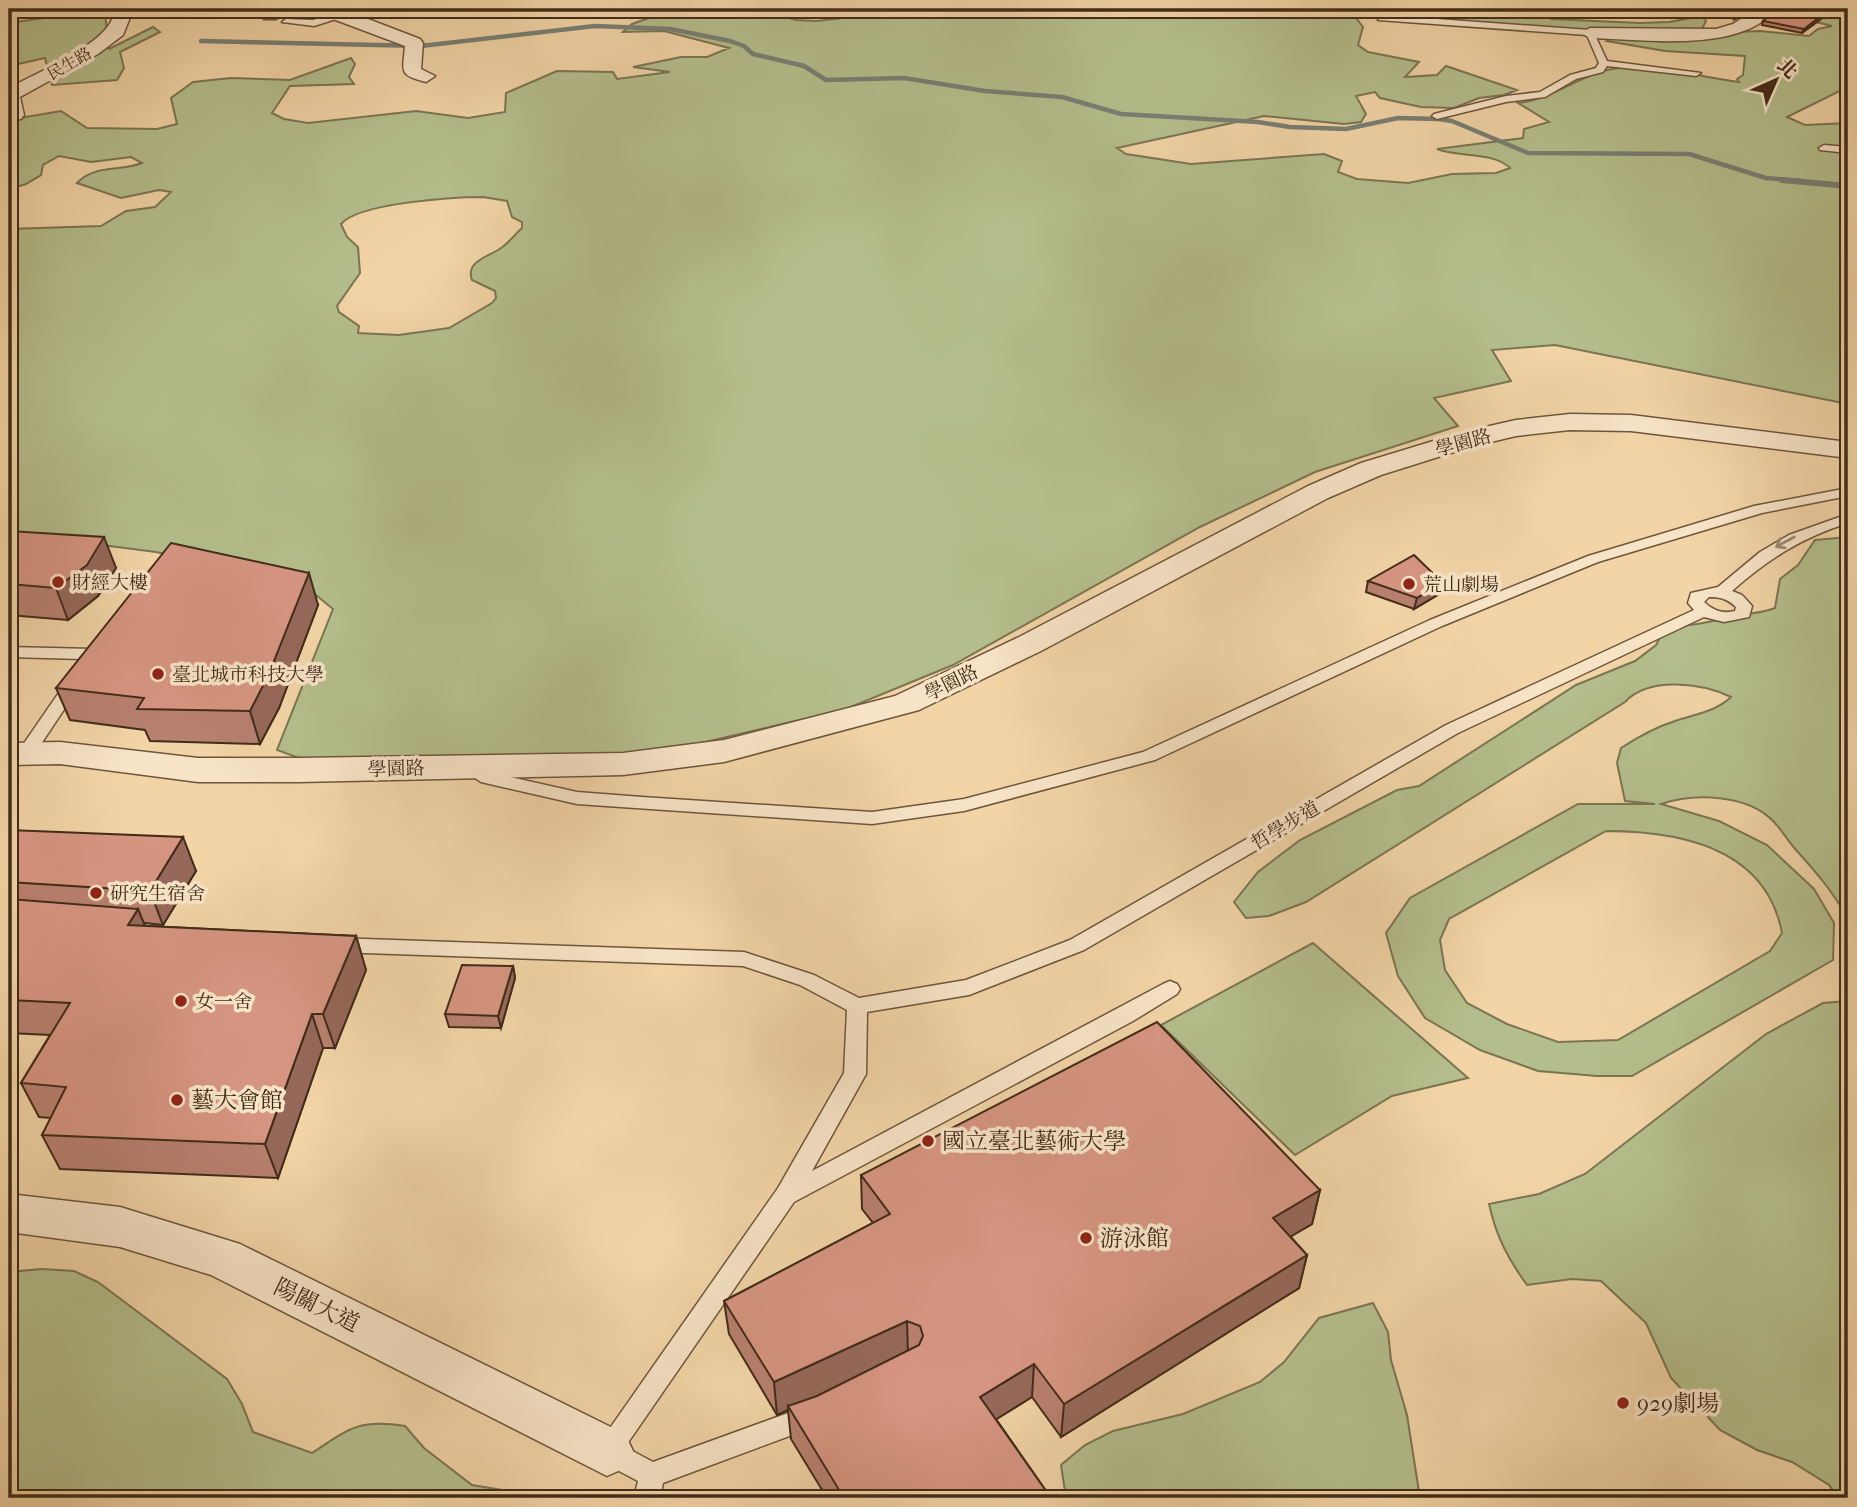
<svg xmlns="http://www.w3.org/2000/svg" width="1857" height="1507" font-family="'IM FELL French Canon','Noto Serif TC',serif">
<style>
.green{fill:#b4be8c;stroke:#7b7552;stroke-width:2;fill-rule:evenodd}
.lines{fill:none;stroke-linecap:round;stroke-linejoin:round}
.stream-far1{stroke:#797f74;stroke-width:4.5}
.stream{stroke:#797f74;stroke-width:6}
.lane-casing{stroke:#6e563c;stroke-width:3}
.street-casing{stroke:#6e563c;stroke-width:3}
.lane{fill:#f7e3c6;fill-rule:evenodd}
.street{fill:#f7e3c6;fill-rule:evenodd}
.wall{fill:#b8806f;stroke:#422c19;stroke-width:2}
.shaded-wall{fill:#96685a;stroke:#422c19;stroke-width:2}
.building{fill:#d69581;stroke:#422c19;stroke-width:2}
.oneway{stroke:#9c8870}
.poi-dot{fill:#8f2418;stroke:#f7e3c6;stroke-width:2.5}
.labels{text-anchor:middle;stroke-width:7;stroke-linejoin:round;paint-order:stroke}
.far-street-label{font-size:16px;fill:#422c19;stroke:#f7e3c6}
.street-label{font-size:19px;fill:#422c19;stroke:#f7e3c6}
.poi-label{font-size:19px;fill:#422c19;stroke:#f7e3c6;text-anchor:start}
.near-poi-label{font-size:23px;fill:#422c19;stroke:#f7e3c6;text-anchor:start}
.near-street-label{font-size:23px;fill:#422c19;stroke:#f7e3c6}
</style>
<rect width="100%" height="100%" fill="#f2d4a7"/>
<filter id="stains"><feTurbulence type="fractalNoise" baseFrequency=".00286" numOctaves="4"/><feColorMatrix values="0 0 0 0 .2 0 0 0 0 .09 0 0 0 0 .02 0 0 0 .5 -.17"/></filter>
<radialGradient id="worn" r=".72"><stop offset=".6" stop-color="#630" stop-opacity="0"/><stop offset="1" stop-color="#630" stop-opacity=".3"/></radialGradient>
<path class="green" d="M662,9H756L796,20L817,21L875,14L888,9H1544L1551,19L1640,23L1669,22L1702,16L1706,21L1701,31L1581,30L1471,24L1350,10L1329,11L1320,16L1356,18L1363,27L1358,45L1368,52L1419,62L1405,77L1437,75L1446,66L1517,90L1504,95L1479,98L1454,108L1421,107L1380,98L1375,92L1356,96L1366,114L1361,122L1344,124L1264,116L1117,148L1126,154L1191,164L1324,154L1342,161L1338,172L1357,179L1408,183L1452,174L1496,173L1510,168C1492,151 1460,158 1437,149L1523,138L1524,129L1549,122L1518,103C1556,99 1583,71 1620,68C1656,65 1703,77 1739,82L1737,79L1743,75L1745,56L1665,51L1607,41L1617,37L1712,39L1737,32L1760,31L1809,36L1818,29L1832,26L1812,21L1818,9H1848V87L1787,117L1805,125L1848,123V404L1555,345L1492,350L1511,381L1434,398L1458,426L1315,472L1200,527L953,665L846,709L650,755L318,765L277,750L333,609L300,582L156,552L9,533V229L101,226L126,211L155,207L171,192L159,190L121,198L77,183C95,164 120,172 142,163L131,157L91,162L59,156L43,165L41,175L26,184L9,189V104L20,118L61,111L87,128L157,129L177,124L171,98L193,82L231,78L290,80L351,58L355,64L349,77L354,84L290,86L272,113L284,119L308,123L416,111L468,118L505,112L506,93L557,71L613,72L617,79L670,72L633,67L681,57H707L729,48L664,31L623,32L632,24L663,13ZM483,197L507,201L512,217L522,222V228C515,234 509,243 501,248C489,257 465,261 472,280L495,291L496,298L492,303L449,328L399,335L358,333L359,326L339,312L337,306L360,273L358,247L347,237L341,224C358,203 454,197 483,197Z
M86,12L105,17C109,28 103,34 109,49L153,27L160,32L120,52L124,68L117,80L52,85L45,58L9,66V14L16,22Z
M1848,537V918C1831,890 1818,874 1796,850C1788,841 1781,829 1773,821C1747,794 1694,793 1661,804L1719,821L1767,845L1814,889L1834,923L1833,960L1632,1076H1597L1538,1071L1480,1050L1425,1018L1398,976L1386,933L1410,898L1578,804H1655L1625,801L1617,763L1621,748C1638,737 1656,727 1675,721C1695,714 1715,712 1731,697C1702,683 1649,676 1625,702L1306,902L1269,916L1246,918L1234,902L1258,872L1300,840L1397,790L1419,786L1576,685L1635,661L1656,645L1666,626C1692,627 1712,621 1737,616C1751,613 1762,613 1775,608L1780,579L1798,565L1815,540ZM1606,831C1680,831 1766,848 1782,933L1770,951L1618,1040L1558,1042L1507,1024L1467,1003L1445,970L1440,940L1449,919Z
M1313,943L1468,1078L1392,1096L1295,1155L1161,1025Z
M1848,1001V1498H1838L1829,1485L1792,1462L1757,1450L1720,1430L1671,1378L1646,1323L1601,1281L1572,1279L1527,1285C1508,1259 1496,1236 1489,1204L1539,1194L1585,1174L1766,1034L1823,1003Z
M42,1269L74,1271L98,1282L227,1379L242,1404L253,1432L312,1453C350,1428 358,1419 405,1426L424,1448L472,1485L552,1498H9V1272Z
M1373,1303L1388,1332L1391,1360L1407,1415L1420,1498H1066L1061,1465L1085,1445L1113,1431L1183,1414L1260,1382L1284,1362L1319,1318Z"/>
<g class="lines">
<path class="stream-far1" d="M201,41L421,46L595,26L670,29L730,41L744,46L753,54L804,66L826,80L904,78L985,91L1062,97L1121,114L1258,122L1290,127L1346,129L1398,118L1438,119L1452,121L1528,153L1689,154L1766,178L1800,181"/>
<path class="stream" d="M1782,180L1848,186"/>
<g class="lane-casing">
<path id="lane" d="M339,12L342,17L314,26L282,22L286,19L313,20Z
M1381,15L1590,30L1594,33L1607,61L1701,73L1696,76L1607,66L1603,72L1576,79L1545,97L1506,102L1437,119L1432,116L1434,114L1506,96L1540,92L1570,75L1596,68L1599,63L1587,35L1378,20Z
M1824,145L1848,147V153L1820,150L1819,148Z
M1848,488V496L1762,513L1598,562L1442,626L1155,760L964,811L872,824L577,804L481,782L461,768L470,762L492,773L577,792L642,797L872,812L964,799L1143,752L1430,620L1588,556L1754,506Z
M1848,514V523C1803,537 1768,559 1732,591L1742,595L1752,606L1749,617L1724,622L1704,617L1458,733L1084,950L969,995L867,1012L866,1074L812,1171L1163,984L1170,981L1177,984L1180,989L1177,994L1133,1021L794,1202L625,1447L653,1462L810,1405L819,1409L823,1417L819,1425L663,1483L660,1498H634L638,1481L598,1460L594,1451L778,1188L844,1073L847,1010L800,985L743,966L335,952L328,950L325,945L328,940L335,938L744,952L814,975L859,998L966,980L1070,940L1446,725L1694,610L1688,603L1691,593L1718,587L1760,552L1789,535ZM1709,597C1720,597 1728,599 1736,607L1735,611C1723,614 1714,611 1704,602Z
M9,647L93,649L101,654L33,756L27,758L18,752L82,659L9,657Z"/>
</g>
<g class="street-casing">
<path id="street" d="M101,9L128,11L131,15L123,35L98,54L20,97L24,115L21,119L9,120V88C36,73 103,46 113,17Z
M271,9H294L276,19H264L261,15Z
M325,9H342L420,39L423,43L421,69L435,76L426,82C398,75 403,72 405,46L333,19Z
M1756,9H1776C1740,54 1642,39 1590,38L1581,33L1590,28L1716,29L1733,24Z
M1570,414L1631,415L1848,442V458L1631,431L1570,430L1516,436L1470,447L1381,475L1328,498L1041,651L919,710L724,762L623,775L299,782H198L60,764L9,765V743L60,742L198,758H299L623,753L724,740L895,696L1019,637L1308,486L1361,463L1463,432L1516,420Z
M9,1194L120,1207L240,1244L625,1434L633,1451L625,1468L607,1476L211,1275L120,1247L9,1232Z"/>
</g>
<use href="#lane" class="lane"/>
<use href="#street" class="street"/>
</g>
<path class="wall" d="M1711,9H1752L1735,19L1711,14Z
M1826,12L1825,16L1802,33L1762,25L1763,21Z
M9,531L116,568L98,596L68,620L9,615Z
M1368,581L1442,582L1439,594L1414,609L1366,592Z
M318,605L279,708L260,744L150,741L145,730L70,720L56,688Z
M9,830L196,871L163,925L144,923L145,926L356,936L366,970L335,1048H323L278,1178L60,1169L42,1135L51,1118L39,1117L21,1083L50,1035L9,1033Z
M513,966L515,978L501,1028L449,1027L445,1014Z
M861,1175L1320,1190L1312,1224L1290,1236L1307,1255L1299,1288L1061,1437L1032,1397L996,1419L1051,1498H827L791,1439L788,1410L777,1415L729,1334L724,1301L873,1223L862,1209Z"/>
<path class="shaded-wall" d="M1747,9H1752L1735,19L1737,15Z
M1826,12L1825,16L1802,33L1804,29Z
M104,537L116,568L98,596L68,620L56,588Z
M309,573L318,605L279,708L260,744L250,711Z
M1442,582L1439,594L1414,609L1417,598Z
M183,837L196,871L163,925L150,891Z
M138,909L152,943L128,925Z
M356,936L366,970L335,1048L323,1014Z
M513,966L515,978L501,1028L498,1016Z
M312,1014L323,1048L278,1178L265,1144Z
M1320,1190L1312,1224L1266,1251L1273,1218Z
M1307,1255L1299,1288L1061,1437L1064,1404Z
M907,1321L908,1355L790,1409L788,1406V1410L777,1415L774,1382Z
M1034,1364L1032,1397L979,1430L980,1397Z"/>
<path class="building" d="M1712,9H1747L1737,15L1712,10Z
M1777,9H1820L1826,12L1804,29L1763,21Z
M9,531L104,537L87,565L56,588L9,584Z
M171,543L309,573L268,676L250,711L137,709L144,698L56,688Z
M1414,555L1442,582L1417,598L1368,581Z
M9,830L183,837L150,891L9,882Z
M9,899L138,909L128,925L356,936L323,1014H312L265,1144L42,1135L66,1087L21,1083L70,1003L9,1000Z
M462,965L513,966L498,1016L445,1014Z
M1157,1022L1320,1190L1273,1218L1307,1255L1064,1404L1034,1364L980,1397L1051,1498H844L788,1406L817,1396L919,1345L923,1336L920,1326L907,1321L774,1382L724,1301L890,1214L861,1175Z"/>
<defs><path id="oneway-shaft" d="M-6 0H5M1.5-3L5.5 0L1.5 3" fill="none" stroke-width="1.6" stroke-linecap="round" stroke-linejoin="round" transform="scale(1.75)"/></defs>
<use class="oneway" href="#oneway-shaft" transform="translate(1785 542) rotate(152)"/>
<g class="poi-dot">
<circle cx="58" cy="582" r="7"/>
<circle cx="1409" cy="584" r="7"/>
<circle cx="158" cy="674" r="7"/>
<circle cx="96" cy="893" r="7"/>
<circle cx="181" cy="1001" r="7"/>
<circle cx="177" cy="1100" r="7"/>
<circle cx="928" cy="1141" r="7"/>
<circle cx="1086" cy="1238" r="7"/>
<circle cx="1623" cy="1403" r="7"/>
</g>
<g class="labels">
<g class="far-street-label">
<text transform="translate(69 63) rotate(-30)" y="6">民生路</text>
</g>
<g class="street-label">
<text transform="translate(1463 442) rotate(-15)" y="7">學園路</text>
<text transform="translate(951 682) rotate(-26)" y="7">學園路</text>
<text transform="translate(396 768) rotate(-2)" y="7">學園路</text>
<text transform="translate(1285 825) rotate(-31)" y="7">哲學步道</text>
</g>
<g class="poi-label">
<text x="72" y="589">財經大樓</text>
<text x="1423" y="591">荒山劇場</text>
<text x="172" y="681">臺北城市科技大學</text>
<text x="110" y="900">研究生宿舍</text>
<text x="195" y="1008">女一舍</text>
</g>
<g class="near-poi-label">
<text x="191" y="1108">藝大會館</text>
<text x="942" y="1149">國立臺北藝術大學</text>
<text x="1100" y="1246">游泳館</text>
<text x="1637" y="1411">929劇場</text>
</g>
<g class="near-street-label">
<text transform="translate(317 1305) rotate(26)" y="8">陽關大道</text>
</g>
</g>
<rect width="1857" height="1507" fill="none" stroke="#f2d4a7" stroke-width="35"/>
<rect x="10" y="10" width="1836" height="1486" fill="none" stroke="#422c19" stroke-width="3.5"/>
<rect x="18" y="18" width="1822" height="1472" fill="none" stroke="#422c19" stroke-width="2"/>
<g transform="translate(1776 80) rotate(45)" stroke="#f7e3c6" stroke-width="5" paint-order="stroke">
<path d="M0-5L12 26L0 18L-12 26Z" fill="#422c19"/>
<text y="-10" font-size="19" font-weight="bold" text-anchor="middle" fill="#422c19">北</text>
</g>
<rect width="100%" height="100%" filter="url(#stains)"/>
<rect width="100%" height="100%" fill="url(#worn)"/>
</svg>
